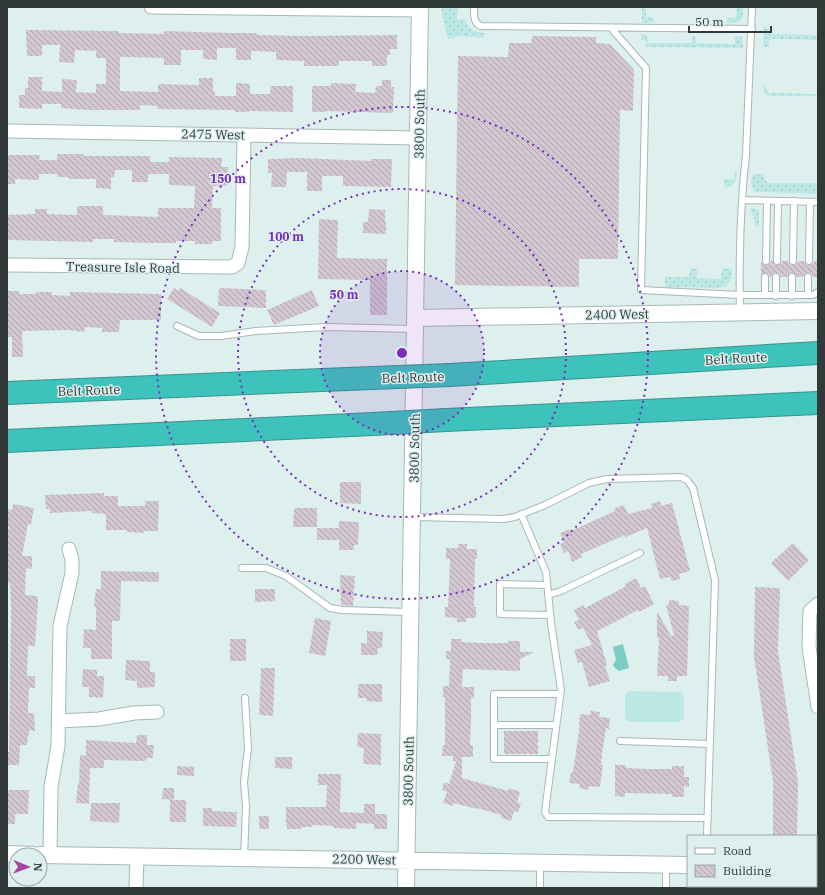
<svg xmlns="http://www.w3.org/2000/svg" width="825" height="895" font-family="'IBM Plex Serif',serif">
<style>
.grass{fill:url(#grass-dots)}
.pitch{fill:#bce9e5}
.water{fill:#7dcbc5}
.building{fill:url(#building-back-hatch)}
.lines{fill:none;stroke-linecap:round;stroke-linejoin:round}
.service-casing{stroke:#a7b8b7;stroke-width:8}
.minor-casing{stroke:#a7b8b7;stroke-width:15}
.tertiary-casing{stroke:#a7b8b7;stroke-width:18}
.motorway-casing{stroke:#3a938e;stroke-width:24}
.service{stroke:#fff;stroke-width:6}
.minor{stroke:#fff;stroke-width:13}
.tertiary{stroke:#fff;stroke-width:16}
.motorway{stroke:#3ec3bc;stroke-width:22}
.motorway-bridge-casing{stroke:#3a938e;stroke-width:24;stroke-linecap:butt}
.motorway-bridge{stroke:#3ec3bc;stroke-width:22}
.ring{fill:none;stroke:#7b2cbf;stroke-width:2;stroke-dasharray:2 4}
.labels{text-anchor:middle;stroke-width:3;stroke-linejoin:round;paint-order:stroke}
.street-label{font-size:13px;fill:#323939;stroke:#def0ee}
.centre{fill:#7b2cbf;stroke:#def0ee;stroke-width:2}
.ring-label{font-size:12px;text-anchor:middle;font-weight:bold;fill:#7b2cbf;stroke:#def0ee;stroke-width:3;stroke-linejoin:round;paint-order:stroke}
</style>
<defs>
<pattern id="grass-dots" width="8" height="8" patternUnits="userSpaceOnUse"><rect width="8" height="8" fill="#bce9e5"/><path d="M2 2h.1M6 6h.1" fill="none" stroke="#a2c9c5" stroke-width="1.8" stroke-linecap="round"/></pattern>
<pattern id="building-back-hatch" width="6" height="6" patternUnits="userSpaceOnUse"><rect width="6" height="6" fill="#d3c7d2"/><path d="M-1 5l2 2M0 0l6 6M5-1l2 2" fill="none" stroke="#aca3ab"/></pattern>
</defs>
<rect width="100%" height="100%" fill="#def0ee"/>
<path class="grass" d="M442,7H458L457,19H465C468,29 475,32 485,33L484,38L460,36L448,39L442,15Z
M642,7H646V17L654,18V22L642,23Z
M737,7H743V17L738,22L727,23V18H736Z
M764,26L766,27L770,34L818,35V40L772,39L768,41L770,47H765L763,45Z
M642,34L647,35L648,43H692V37L694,35L695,36L696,43L735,44V36H742L743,48L646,47V40H641Z
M764,85L769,93L818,94V96H768L763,91Z
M735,170L737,171C737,179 733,187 725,188L724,179H734Z
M754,174H762L767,183H818V194L755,192L752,188L751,179Z
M751,208L759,210V226H755L754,218L750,210Z
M691,268L697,269V278L721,279L722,268L732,269C732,279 731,284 721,288L665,287V277H689L690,269Z"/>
<path class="pitch" d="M628,691L681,692L684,696V718L680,722H628L625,717V695Z"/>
<path class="water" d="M623,644L629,668L619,671L615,668L613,665L616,660L613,647Z"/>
<path class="building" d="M26,30L119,31V33L164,34V31L231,33H257L256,35L304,36L397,35V49H390V55H387V66H372V61H339V66H304V61L276,60V52L251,51V60H236V48H217V60L203,59V50H181V65H164V58L120,57V91L158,92V84L199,85V78H213V91H215V96H236V83L250,84V94H270L271,86H293V112L249,111V112H235V110L157,109V106L140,105V110H89L61,108V104H42V109L19,108V95H25V88H28V77H42V91L62,92V79L77,80L76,92L96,93V84H106V58H96V51L75,50L74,63L59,62L60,45H42V56H27Z
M532,36L596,37V43L610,44L634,70L633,111L620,110L618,259H579V287L455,285L458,56L508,57L509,43H531Z
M382,80H391V87H394L393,113L326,111V112H312V86H331V83L356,84L355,92L375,93L376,86H382Z
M57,154H84L83,156H150V162H169V157L222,158L221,167H228L227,186H213L212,208H221V241H212V244H195V241H176V243H151L114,242V239H93V242L7,240V215L35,214V209H47V214L77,215V206H103V215L158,217V208H194L195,186L169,185V174H148V182H132V170H115L114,177H111V189L96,188V179H69V177H57V174H39V180L15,179V184H7V155H40L39,160H57Z
M299,158L371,161V159H392L391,187L343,186V176H322V191H307V172H287L286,187H271L272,173H268V159Z
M369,209L385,210V223H386V234L363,233V222H368Z
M319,219L338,220L337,258L387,259V315H370V280L318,279Z
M761,261L763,265H766L770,264L771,261H773L774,265H777L781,264L782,261H788L790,265H793L797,264L798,261H804L806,265H809L813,264L814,261H818V277H812V274L808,273H805L804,277H796V274L792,273H789L788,277H780V274L776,273H773L772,277H769V274L765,273L761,275Z
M174,288L178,291L180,288L220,313L212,327L167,299Z
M219,288L266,290V308L218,306Z
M312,290L319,306L274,325L267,310Z
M7,291H19V294H36V292H52V295L70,296V292L161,294V320H120L119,332H102V328L85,327L84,332L68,330L22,331L23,357H12V337H7Z
M340,482H361V504L340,503Z
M104,493V496H118V506H145V501H159L158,531H144V533L127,532V530H106V514L92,513V511L50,513V509H46L45,495Z
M660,501L661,506L672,503L690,571L679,574L680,579L672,581L670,577L660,579L647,528L626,537L625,535L581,554L582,557L572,562L568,551L564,553L560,544L564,542L560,533L570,529L571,531L595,520L615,511L614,509L624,505L628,514L652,508L651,504Z
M13,504L34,508L31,525L28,524L22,556H32V569L26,568L25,595L37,596L38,601L35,646H28L27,676H35V688H29L28,713H34L35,731L29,730V735H28L27,745H20L19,765H7V752H9L11,612L10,583H7V537L9,526H7V509L12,510Z
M294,508H317V527H293Z
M339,521L359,522L358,545H354V550H339V540H317V528H339Z
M793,543L809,560L788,581L771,563Z
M458,544H467V549H477V559H475L474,607H476V618H466V622H457V618L445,617V607H448L450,559H446V548H458Z
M101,571L159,572V582L121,581L120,621H112V659H91V648H83L84,629L96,630V607H94L95,596L96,589H101Z
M340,575L355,576L353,606L341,605Z
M636,578L641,588L645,586L654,604L639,612L638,610L597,631L607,665L605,666L610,681L589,687L582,662L578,663L574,650L592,645L583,628L578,630L574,622L579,620L574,610L583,605L585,608L626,586L625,584Z
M755,587L780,588L778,651L798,782L797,836H773V781L754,657Z
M255,589H275V601L255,602Z
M669,600L679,601V605L689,606L687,676H677V681H668V676H657L659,638H657V611L671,636L674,635L666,605H669Z
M315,618L331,621L325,656L309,653Z
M367,631L383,632L382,648H378L377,655H361V643H367Z
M230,639H246V661H230Z
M451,639H461V642L483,643H508V641H520V652H534L520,659V671L463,669L462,687H474V698H471V723L470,745H473V757H462V778L508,791L509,788L520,792L517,802L521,804L518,812L514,811L511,821L501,818V815L477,808V809L454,803L453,806L443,803L447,792L442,790L444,782L449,784L456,761H453V756H442L443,745H445V697H443V686H449L450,659H446V651H451Z
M126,660L150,661V672H155V687L137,688V681L125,680Z
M261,668H275L273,716L259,715Z
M83,669L97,670V676H104L103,698L89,697V687H82Z
M358,684H382V702L366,701V698H358Z
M591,711L600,712L599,717L610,718L609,729L606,728L602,754L601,765H603L600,787L589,786L588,790L579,788L580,784L569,783L571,772H573L580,724H579L580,714L590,715Z
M504,731H538V754H504Z
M358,733L381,734V765L363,764L364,748L357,747Z
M137,735H147V745H154L153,758H147L145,761L104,760V768H90L89,804L76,803L78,784H79L80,755L86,756V740L136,743Z
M275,757H292V769L275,768Z
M615,765H626V768L648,769H672V766H684V777H689V787L684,786V797H672V794L625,793V797L615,796Z
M177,766L194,767V776L177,775Z
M318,774H341L340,812L364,813V804H375V814H387V829H374V824L356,823V829L334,828V826L312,825V827H301V829H287V826H286V807H326L327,785H318Z
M163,788H174V800L162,799Z
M7,790H29L28,814H15V824H7Z
M170,800H186V822H170Z
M91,803H120L119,823L90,821Z
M203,808H212V811L237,812L236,827L203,826Z
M259,816H269V829H259Z"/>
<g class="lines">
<g class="service-casing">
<path id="service" d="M474,7C474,15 473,21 480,26L752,29
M611,28L646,68L641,290L740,295H813L818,292
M742,200L818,202
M766,261L767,201
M777,261L778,201
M793,261L794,201
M809,261L810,202
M765,295V277
M808,295V277
M776,296V277
M792,296V277
M740,312C739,260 740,206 746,155L752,7
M177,326L199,336H221L256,331L327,327L414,329
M521,514L546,572L551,623L561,690L545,812L548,817L708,818
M413,517L503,519L515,517L545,505L589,483L607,479L681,477L687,480L693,488L715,580L707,836
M242,568H266L286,576L330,608L342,610L410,612
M547,585L500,584V614L550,615
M548,595L561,591L640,553
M494,725H556
M620,741L709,744
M552,759H494V694H560
M244,858L246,806L244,782L248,748L245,698
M540,888V864
M666,888V865"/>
</g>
<g class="minor-casing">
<path id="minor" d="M151,7L420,10
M7,131L419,138
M7,265L232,267L238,263L242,247L244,135
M818,604L810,611L809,647L818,707
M59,721L99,719L134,713L157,712
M50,855L51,787L58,746L60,626L72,573V560L69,549
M136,888L137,857
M787,888V886"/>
</g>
<g class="tertiary-casing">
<path id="tertiary" d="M416,318L818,311
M7,854L34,855
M40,855L688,865
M816,868H818
M406,888L420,7"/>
</g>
<g class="motorway-casing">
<path id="motorway" d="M450,375L818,353
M7,393L372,378
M446,420L818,403
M7,441L373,424"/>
</g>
<use href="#service" class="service"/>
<use href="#minor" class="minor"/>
<use href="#tertiary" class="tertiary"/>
<use href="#motorway" class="motorway"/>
<g class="motorway-bridge-casing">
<path id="motorway-bridge" d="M372,378L450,375
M373,424L446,420"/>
</g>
<use href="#motorway-bridge" class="motorway-bridge"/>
</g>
<circle cx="402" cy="353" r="82" fill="#7b2cbf" fill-opacity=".12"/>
<g class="ring">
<circle cx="402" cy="353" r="82"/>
<circle cx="402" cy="353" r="164"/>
<circle cx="402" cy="353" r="246"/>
</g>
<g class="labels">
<g class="street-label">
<text transform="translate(419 124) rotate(-89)" y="5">3800 South</text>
<text transform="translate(213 134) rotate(1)" y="5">2475 West</text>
<text transform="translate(123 267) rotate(1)" y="5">Treasure Isle Road</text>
<text transform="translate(617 314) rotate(-1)" y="5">2400 West</text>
<text transform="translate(736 358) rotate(-3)" y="5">Belt Route</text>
<text transform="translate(413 377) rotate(-2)" y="5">Belt Route</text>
<text transform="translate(89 390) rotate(-2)" y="5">Belt Route</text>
<text transform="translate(414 448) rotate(-89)" y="5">3800 South</text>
<text transform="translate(408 771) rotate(-89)" y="5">3800 South</text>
<text transform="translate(364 859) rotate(1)" y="5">2200 West</text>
</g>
</g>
<circle cx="402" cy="353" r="6" class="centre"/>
<g class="ring-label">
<text x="228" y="183">150 m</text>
<text x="286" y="241">100 m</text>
<text x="344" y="299">50 m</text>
</g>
<rect width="825" height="895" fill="none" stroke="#323939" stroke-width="16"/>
<rect x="687" y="835" width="130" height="52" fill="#def0ee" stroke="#99a7a6"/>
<rect x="695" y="848" width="20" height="6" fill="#ffffff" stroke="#99a7a6"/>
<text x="723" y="855" font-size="12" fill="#323939">Road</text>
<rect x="695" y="865" width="20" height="12" fill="url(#building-back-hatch)" stroke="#99a7a6"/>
<text x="723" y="875" font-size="12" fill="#323939">Building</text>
<g transform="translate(28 867) rotate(91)"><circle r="19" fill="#def0ee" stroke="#99a7a6"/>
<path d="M0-3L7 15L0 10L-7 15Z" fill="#a942a6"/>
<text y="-6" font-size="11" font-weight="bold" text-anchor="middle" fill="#323939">N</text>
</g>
<path d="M689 26v6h82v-6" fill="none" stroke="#323939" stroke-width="2"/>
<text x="695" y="26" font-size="12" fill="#323939" stroke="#def0ee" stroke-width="3" paint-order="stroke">50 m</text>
</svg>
